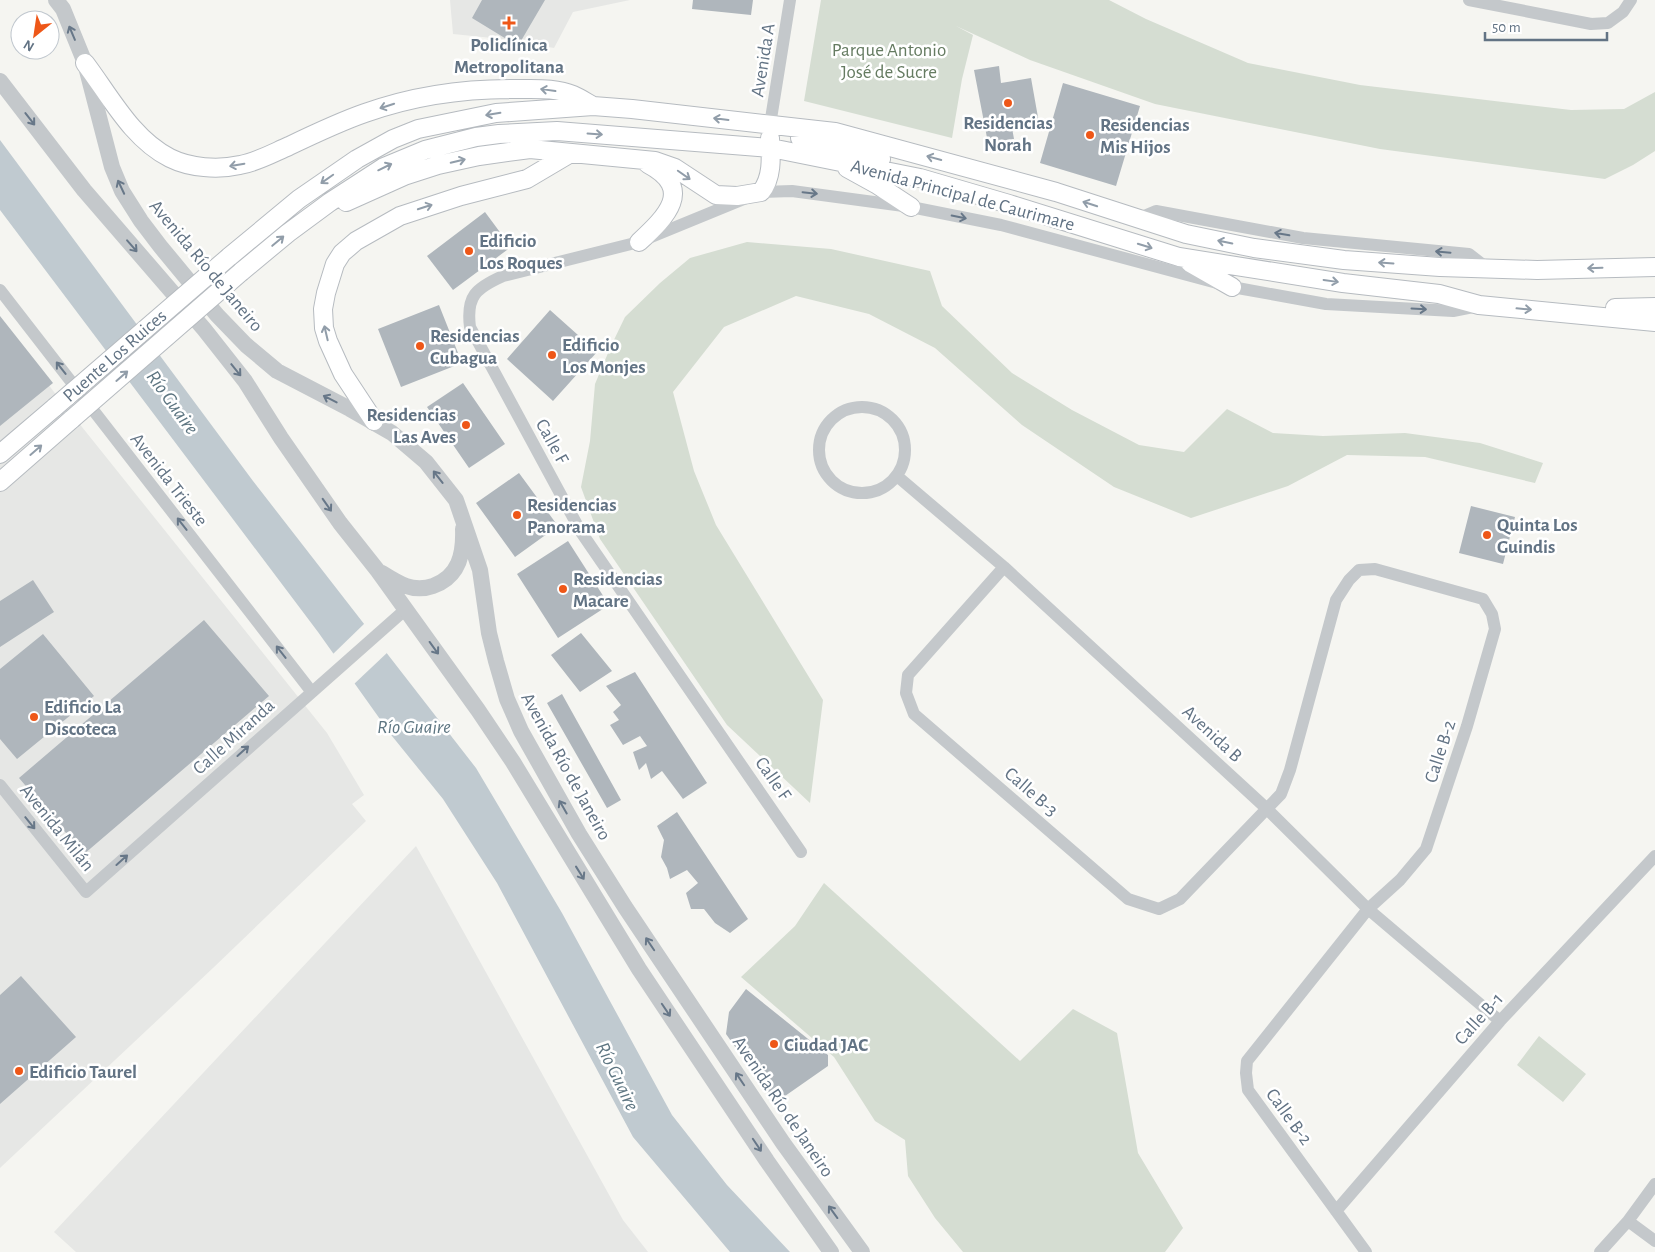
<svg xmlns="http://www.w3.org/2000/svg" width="1655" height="1252" font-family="'Alegreya Sans',sans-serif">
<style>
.built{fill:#e6e7e5}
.green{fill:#d5ddd2}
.water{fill:#c0cad0}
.pier{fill:#f5f5f1}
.building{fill:#afb6bc}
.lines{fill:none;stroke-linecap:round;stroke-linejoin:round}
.secondary-casing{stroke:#b6bbc0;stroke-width:20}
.minor{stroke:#c4c8cb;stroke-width:12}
.tertiary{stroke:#c4c8cb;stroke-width:16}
.secondary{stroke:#fff;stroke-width:18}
.secondary-bridge-casing{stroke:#b6bbc0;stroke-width:20;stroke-linecap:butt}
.secondary-bridge{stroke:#fff;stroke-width:18}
.oneway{stroke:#677788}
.oneway2{stroke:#919da9}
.poi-dot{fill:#ee5718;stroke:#fff;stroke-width:2}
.labels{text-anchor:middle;stroke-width:5;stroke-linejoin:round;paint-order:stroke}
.poi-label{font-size:19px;font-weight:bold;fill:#627384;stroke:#fff;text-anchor:start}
.park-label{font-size:19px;fill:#657b61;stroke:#fff}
.street-label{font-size:19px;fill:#627384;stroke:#fff}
.water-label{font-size:20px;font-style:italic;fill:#5e7682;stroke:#fff}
</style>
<rect width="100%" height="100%" fill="#f5f5f1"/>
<path class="built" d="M450,0H630L573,12L554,48L502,39L453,34Z
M0,320L54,392L327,733L364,795L352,804L366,821L213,968L0,1168Z
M416,846L623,1220L648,1252H76L54,1232Z"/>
<path class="green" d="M821,0H1109L1146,19L1248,63L1360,85L1571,110L1624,109L1655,92V151L1633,165L1605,179L1380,149L1155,104L1030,60L956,26L973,35L962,79L952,138L804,101Z
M747,242L831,249L930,271L942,306L1012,373L1072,410L1139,445L1184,452L1227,409L1273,433L1323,436L1405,433L1480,443L1543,463L1535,483L1425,457L1347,455L1288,486L1191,518L1114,487L1022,425L935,348L869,314L796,296L724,327L673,392L694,471L716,525L823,700L810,803L727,725L600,539L581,487L590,441L595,384L611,346L625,317L660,283L690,258Z
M824,883L1020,1061L1073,1009L1117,1033L1138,1153L1183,1228L1165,1252H963L935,1218L908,1176L905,1140L875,1121L834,1057L741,977L795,926Z
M1539,1036L1586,1074L1563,1102L1517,1065Z"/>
<path class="water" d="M0,140L253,481L476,768L562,913L672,1115L727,1185L790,1252H730L633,1137L497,883L443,799L392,736L318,632L0,210Z"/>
<path class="pier" d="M366,622L389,651L353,685L332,655Z"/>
<path class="building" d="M482,0H545L518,46L472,18Z
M693,0H753L751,15L692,9Z
M999,66L1001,83L1031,78L1039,123L1012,128L1014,139L988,143L974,70Z
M1063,83L1140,106L1116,186L1040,163Z
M485,212L511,247L453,290L427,256Z
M439,305L462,363L401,387L378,329Z
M550,310L597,352L553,401L507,359Z
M0,316L53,383L0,426Z
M463,383L505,444L469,468L427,407Z
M519,473L558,526L515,557L476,503Z
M1471,506L1515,517L1503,564L1459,553Z
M568,541L609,605L558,638L517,574Z
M33,580L54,612L0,647V601Z
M204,620L269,696L84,854L19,778Z
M581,633L612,671L580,692L551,655Z
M43,634L94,696L17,759L0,739V669Z
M635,672L707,783L683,799L662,771L651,779L646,763L639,770L633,752L647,746L640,736L623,745L610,725L619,720L613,712L621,705L606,686Z
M562,694L621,800L607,808L547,703Z
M677,812L748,919L730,933L715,923L704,909H691L686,893L698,883L687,870L670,879L667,868L661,857L664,840L657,826Z
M21,976L76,1037L0,1104V995Z
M746,989L828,1055V1066L775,1103L726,1034L729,1012Z"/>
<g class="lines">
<g class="secondary-casing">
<path id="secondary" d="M85,63C110,96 132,139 170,158C190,168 218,170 240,165C257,162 273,153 289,146C314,134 339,122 365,113C415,95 468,88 521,89C538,89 557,88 573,95C580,98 586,102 593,106
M800,138L881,159
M847,168L876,184L911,207
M346,202L404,176L438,165L479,156L530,149L655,161L675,168L716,195L737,196L761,192C773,177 771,156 770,138
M639,242C666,217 695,189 648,164
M229,257L299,199L357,159L393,139L418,129L496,113L593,106L632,109L835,132L1056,192L1186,234L1254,248L1344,260L1440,267L1537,270L1655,267
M1190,263L1232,287
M241,272L288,233L330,202L384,167L425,150L476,137L499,134L557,131L771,148L920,178L1009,204L1179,257L1343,283L1439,294L1479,305L1655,322
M1615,308L1655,307
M374,421L343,374L328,341L324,328L323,309L326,293L335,264L342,253L356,241L400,216L461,196L527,179L571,153
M0,454L55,407
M0,482L72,419"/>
</g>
<path class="minor" d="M1469,0L1591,24L1608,23L1623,12L1631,0
M770,125L790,0
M1137,219L1156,211L1303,238L1469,254L1487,268
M0,290L311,691
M819 450a43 43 0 1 1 86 0a43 43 0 1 1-86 0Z
M897,476L1004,567L1266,808L1368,909L1500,1021
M1004,567L908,675L906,693L914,714L1128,899L1159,909L1180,899L1281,794L1290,770L1336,600L1349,580L1359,570L1375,569L1483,599L1492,614L1495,629L1467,726L1426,849L1400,880L1368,909L1247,1061L1246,1073L1248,1090L1366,1252
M0,785L86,892L406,609
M801,852L581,532L470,327C466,296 476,288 503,276L639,242L761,192L792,191L911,207L1001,225L1232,287L1326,304L1453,311L1478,306
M1655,1184L1628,1221L1655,1241
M1336,1211L1500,1021L1655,856
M1600,1252L1628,1221"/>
<path class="tertiary" d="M56,0L63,9L85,63L112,167L122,191L141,221L160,246L217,315L246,345L277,371L350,409L392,433L426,462L456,500L480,570L489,633L496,661L507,699L521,731L579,834L625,907L783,1143L862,1252
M0,81L84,190L204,329L245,381L281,438L340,523L378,571L478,710L513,762L639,969L767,1161L831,1252
M382,573C390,578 398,583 406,586C414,589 425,589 433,586C459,577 464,554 463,529"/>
<use href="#secondary" class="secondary"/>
<g class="secondary-bridge-casing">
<path id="secondary-bridge" d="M55,407L229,257
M72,419L241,272"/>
</g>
<use href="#secondary-bridge" class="secondary-bridge"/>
</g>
<defs><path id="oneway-shaft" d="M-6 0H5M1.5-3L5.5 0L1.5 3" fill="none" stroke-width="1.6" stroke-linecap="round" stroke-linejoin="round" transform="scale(1.25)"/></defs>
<g class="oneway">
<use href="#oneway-shaft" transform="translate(72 33) rotate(-113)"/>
<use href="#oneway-shaft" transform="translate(30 119) rotate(52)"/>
<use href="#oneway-shaft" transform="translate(121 187) rotate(-115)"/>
<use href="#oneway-shaft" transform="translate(810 193) rotate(6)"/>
<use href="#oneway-shaft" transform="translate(959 217) rotate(11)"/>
<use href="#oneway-shaft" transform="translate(1282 234) rotate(-170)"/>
<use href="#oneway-shaft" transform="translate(132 246) rotate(49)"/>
<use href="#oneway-shaft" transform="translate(1443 252) rotate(-175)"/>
<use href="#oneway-shaft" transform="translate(1419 309) rotate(3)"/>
<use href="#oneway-shaft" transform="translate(61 368) rotate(-128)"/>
<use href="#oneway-shaft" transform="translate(236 370) rotate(51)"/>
<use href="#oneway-shaft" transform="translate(330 399) rotate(-153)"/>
<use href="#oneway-shaft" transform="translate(438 477) rotate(-128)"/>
<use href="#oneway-shaft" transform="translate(327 505) rotate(55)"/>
<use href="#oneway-shaft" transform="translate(182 524) rotate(-128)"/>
<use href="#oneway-shaft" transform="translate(434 648) rotate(54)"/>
<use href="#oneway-shaft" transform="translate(281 652) rotate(-128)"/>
<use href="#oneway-shaft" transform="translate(243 751) rotate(-42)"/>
<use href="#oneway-shaft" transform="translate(563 807) rotate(-120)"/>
<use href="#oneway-shaft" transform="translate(30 823) rotate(51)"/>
<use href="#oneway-shaft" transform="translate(122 860) rotate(-42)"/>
<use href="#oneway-shaft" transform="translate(580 873) rotate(58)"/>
<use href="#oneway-shaft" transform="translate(650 944) rotate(-124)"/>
<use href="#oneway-shaft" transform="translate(666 1010) rotate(56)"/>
<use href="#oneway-shaft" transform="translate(740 1079) rotate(-124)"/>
<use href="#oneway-shaft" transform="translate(757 1145) rotate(56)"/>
<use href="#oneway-shaft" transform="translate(833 1212) rotate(-126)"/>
</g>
<g class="oneway2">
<use href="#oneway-shaft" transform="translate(548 90) rotate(-172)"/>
<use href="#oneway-shaft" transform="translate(387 106) rotate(162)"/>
<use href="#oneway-shaft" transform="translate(493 114) rotate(171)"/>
<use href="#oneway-shaft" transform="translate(721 119) rotate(-173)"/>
<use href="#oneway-shaft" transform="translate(595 134) rotate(4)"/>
<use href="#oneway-shaft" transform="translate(934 158) rotate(-165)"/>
<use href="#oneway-shaft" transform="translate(458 161) rotate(-13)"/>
<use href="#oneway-shaft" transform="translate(237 165) rotate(170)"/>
<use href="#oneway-shaft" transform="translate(385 167) rotate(-26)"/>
<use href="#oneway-shaft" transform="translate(684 175) rotate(35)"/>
<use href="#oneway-shaft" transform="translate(327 179) rotate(145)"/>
<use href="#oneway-shaft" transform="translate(1090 204) rotate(-162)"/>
<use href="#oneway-shaft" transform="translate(425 207) rotate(-18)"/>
<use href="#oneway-shaft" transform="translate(278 241) rotate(-40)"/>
<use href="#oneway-shaft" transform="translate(1225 242) rotate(-168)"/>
<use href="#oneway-shaft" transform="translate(1145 246) rotate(17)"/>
<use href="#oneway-shaft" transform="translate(1386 263) rotate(-176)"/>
<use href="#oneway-shaft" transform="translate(1595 268) rotate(178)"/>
<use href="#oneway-shaft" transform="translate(1331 281) rotate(8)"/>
<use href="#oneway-shaft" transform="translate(1524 309) rotate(5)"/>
<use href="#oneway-shaft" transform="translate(326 333) rotate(-103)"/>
<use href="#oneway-shaft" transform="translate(122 376) rotate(-41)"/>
<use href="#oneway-shaft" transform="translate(36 450) rotate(-41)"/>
</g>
<g class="poi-dot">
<path d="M506.5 15.5h5v5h5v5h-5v5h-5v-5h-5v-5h5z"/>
<circle cx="1008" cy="103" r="5"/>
<circle cx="1090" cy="135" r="5"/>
<circle cx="469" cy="251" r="5"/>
<circle cx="420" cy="346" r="5"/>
<circle cx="552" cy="355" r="5"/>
<circle cx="466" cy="425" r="5"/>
<circle cx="517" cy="515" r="5"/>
<circle cx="1487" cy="535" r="5"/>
<circle cx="563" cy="589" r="5"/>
<circle cx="34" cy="717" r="5"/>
<circle cx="774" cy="1044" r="5"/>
<circle cx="19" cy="1071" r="5"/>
</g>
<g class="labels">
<g class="poi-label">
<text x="509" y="51" text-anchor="middle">Policlínica<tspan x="509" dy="22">Metropolitana</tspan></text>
<text x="1008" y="129" text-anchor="middle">Residencias<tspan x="1008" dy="22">Norah</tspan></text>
<text x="1100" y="131">Residencias<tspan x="1100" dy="22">Mis Hijos</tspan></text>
<text x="479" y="247">Edificio<tspan x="479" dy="22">Los Roques</tspan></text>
<text x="430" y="342">Residencias<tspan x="430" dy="22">Cubagua</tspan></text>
<text x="562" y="351">Edificio<tspan x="562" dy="22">Los Monjes</tspan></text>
<text x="456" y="421" text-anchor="end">Residencias<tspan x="456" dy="22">Las Aves</tspan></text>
<text x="527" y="511">Residencias<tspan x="527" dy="22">Panorama</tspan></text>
<text x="1497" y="531">Quinta Los<tspan x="1497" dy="22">Guindis</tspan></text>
<text x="573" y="585">Residencias<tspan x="573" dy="22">Macare</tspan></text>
<text x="44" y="713">Edificio La<tspan x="44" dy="22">Discoteca</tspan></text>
<text x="784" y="1051">Ciudad JAC</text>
<text x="29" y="1078">Edificio Taurel</text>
</g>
<g class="park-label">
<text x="889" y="56">Parque Antonio<tspan x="889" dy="22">José de Sucre</tspan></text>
</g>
<g class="street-label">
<text transform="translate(762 60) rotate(-81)" y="7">Avenida A</text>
<text transform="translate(963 194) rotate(15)" y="7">Avenida Principal de Caurimare</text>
<text transform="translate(207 265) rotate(50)" y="7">Avenida Río de Janeiro</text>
<text transform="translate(114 355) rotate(-41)" y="7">Puente Los Ruices</text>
<text transform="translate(553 441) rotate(61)" y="7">Calle F</text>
<text transform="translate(170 479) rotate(52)" y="7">Avenida Trieste</text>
<text transform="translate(1213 733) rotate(43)" y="7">Avenida B</text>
<text transform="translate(233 736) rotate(-42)" y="7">Calle Miranda</text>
<text transform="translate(1439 751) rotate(-72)" y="7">Calle B-2</text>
<text transform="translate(567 766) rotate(61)" y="7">Avenida Río de Janeiro</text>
<text transform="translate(774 778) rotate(55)" y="7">Calle F</text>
<text transform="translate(1032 791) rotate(41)" y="7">Calle B-3</text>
<text transform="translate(58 827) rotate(51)" y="7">Avenida Milán</text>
<text transform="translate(1478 1018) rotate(-48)" y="7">Calle B-1</text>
<text transform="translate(784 1106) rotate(56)" y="7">Avenida Río de Janeiro</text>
<text transform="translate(1290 1116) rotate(54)" y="7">Calle B-2</text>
</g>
<g class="water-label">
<text transform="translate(173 402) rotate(54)" y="7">Río Guaire</text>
<text x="414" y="733">Río Guaire</text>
<text transform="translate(618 1076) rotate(64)" y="7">Río Guaire</text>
</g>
</g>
<g transform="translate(35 35) rotate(210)"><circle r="24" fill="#ffffff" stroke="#c0c7ce"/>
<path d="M0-4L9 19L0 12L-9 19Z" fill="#ee5718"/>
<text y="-8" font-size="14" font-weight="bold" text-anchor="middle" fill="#627384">N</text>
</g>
<path d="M1485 32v8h122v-8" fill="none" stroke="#627384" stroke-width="2.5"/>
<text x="1492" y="32" font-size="15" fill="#627384" stroke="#ffffff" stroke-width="4" paint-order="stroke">50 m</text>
</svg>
